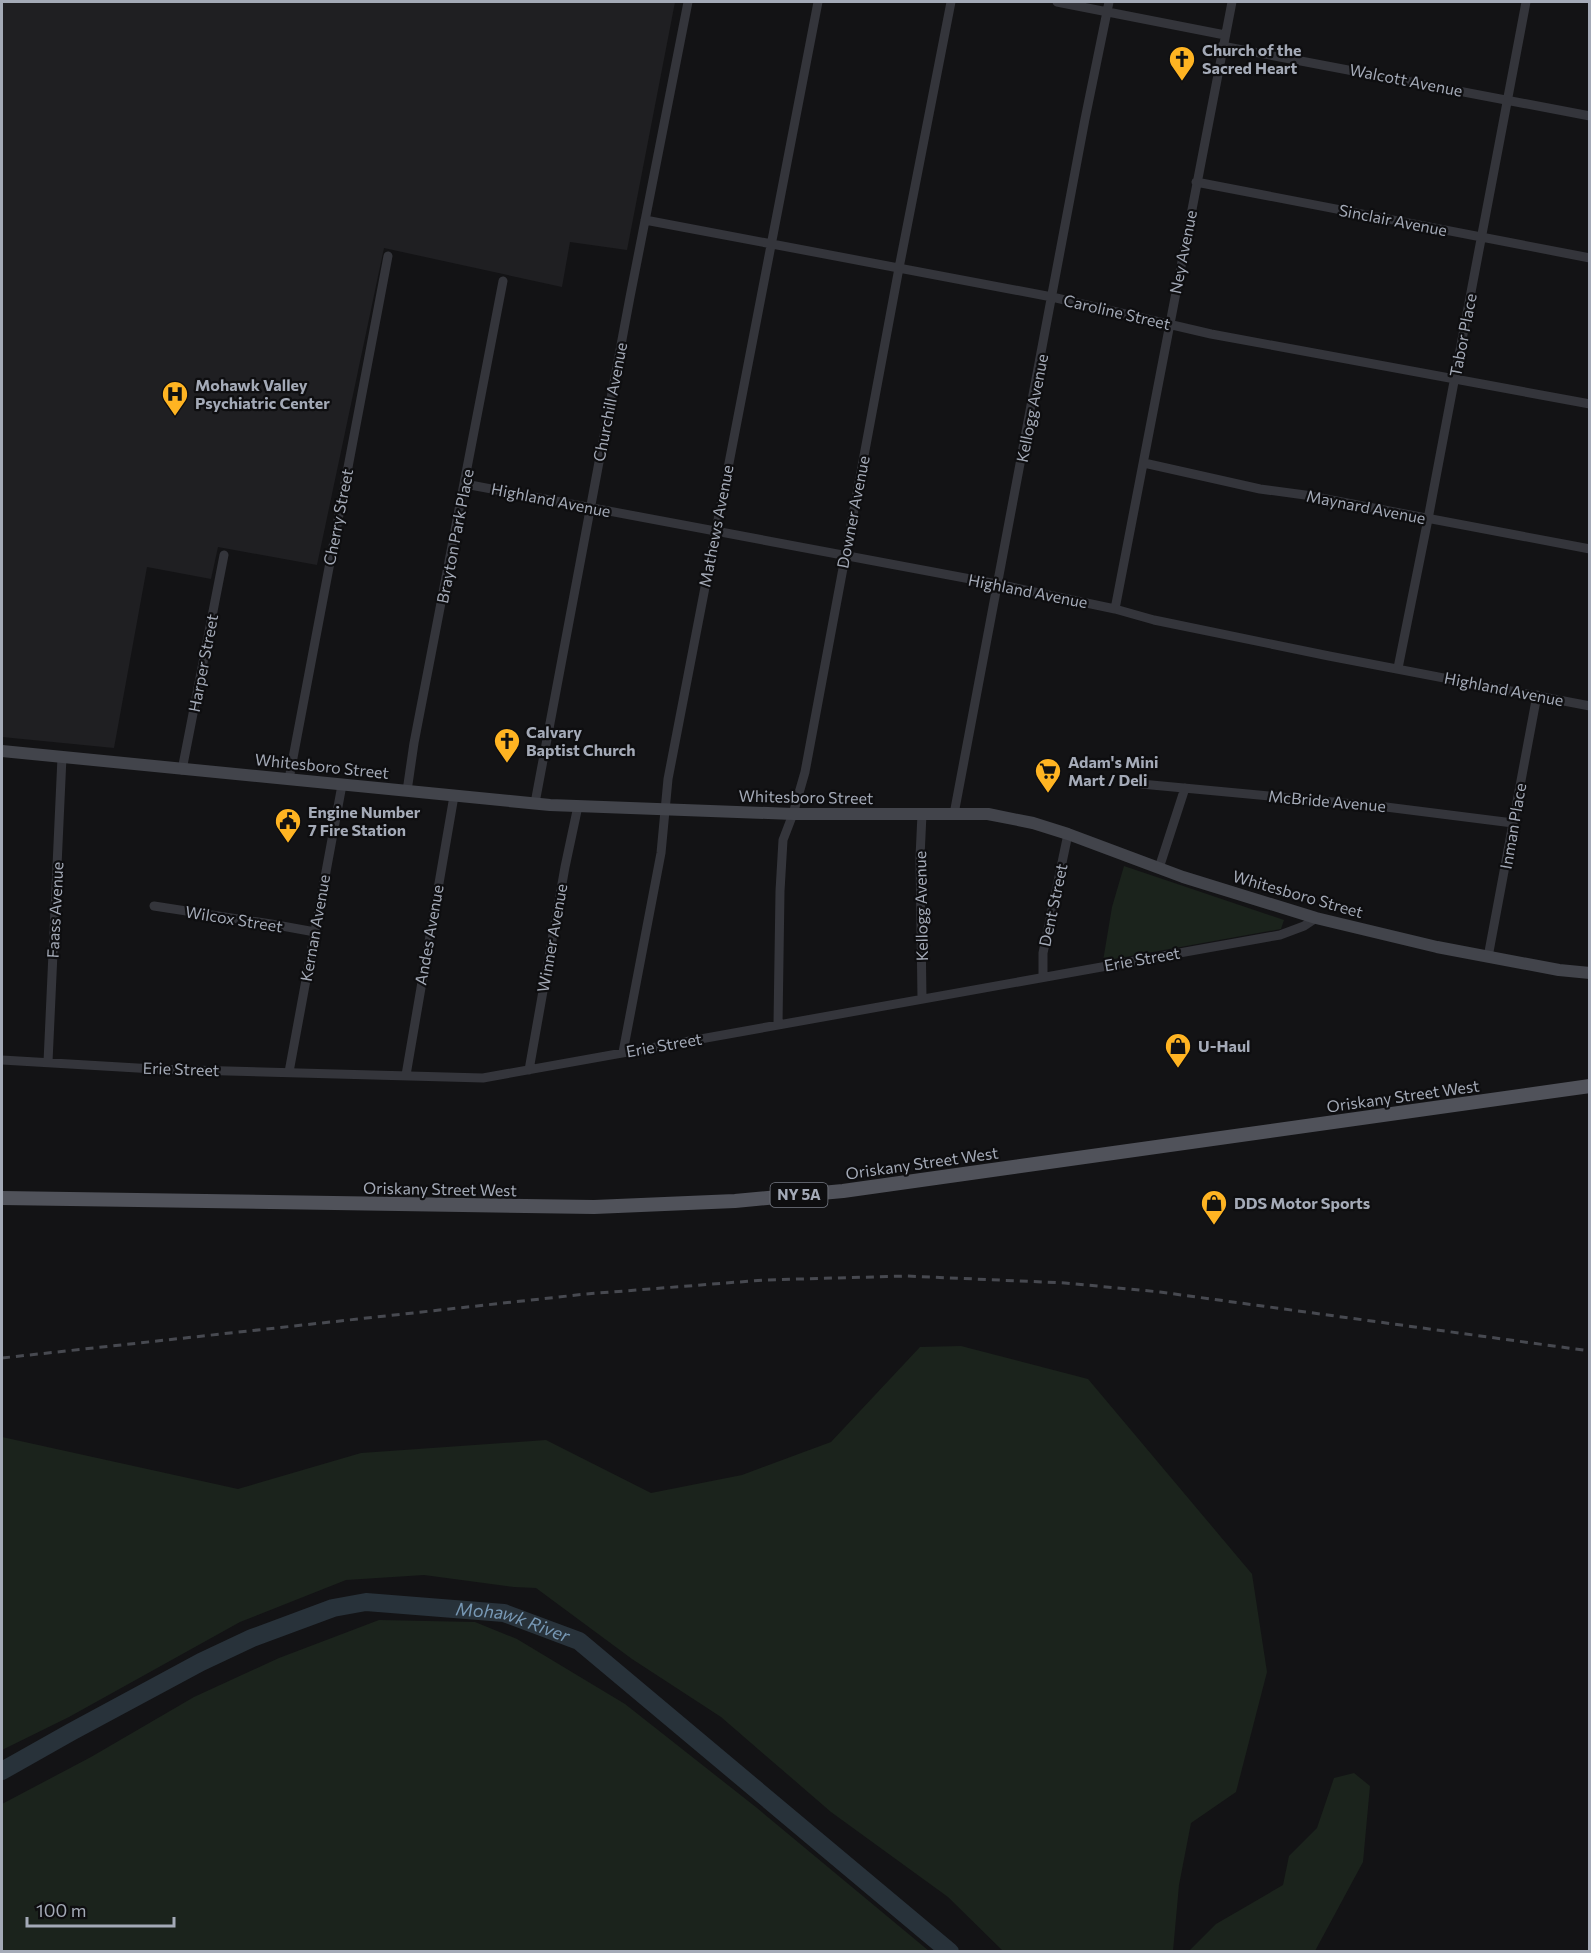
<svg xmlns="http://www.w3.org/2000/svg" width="1591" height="1953" font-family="Commissioner,sans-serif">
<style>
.built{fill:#1f1f22}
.green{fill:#1b231c}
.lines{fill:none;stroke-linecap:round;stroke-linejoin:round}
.river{stroke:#28323a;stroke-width:18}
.street{stroke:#34353b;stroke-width:9}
.secondary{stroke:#42444b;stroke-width:12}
.primary{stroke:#50525a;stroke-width:14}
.rail{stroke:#474950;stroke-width:3;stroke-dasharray:8 6;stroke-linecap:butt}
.labels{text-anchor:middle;stroke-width:4.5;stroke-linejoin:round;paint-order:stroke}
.shield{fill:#0e0e10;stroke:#777b85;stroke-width:1.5}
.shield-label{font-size:15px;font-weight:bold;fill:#a4aab7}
.poi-label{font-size:16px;font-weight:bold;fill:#a4aab7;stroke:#0e0e10;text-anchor:start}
.street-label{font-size:16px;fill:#a4aab7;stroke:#0e0e10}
.water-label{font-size:18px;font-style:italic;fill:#7798b5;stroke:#0e0e10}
</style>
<rect width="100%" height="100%" fill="#131315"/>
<path class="built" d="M2,2H675L627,250L570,242L562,287L384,248L317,565L218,547L211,579L147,567L114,748L2,737Z"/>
<path class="green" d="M1124,866L1284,920L1281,929L1103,961L1112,907Z
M961,1346L1088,1379L1252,1574L1267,1672L1236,1792L1191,1823L1179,1885L1173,1951H1003L948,1897L831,1812L721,1717L632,1659L536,1588L514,1587L424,1575L346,1580L240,1622L69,1717L2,1750V1437L238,1489L361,1453L546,1440L651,1493L742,1475L831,1442L920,1347Z
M379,1620L475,1622L517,1639L625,1704L757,1808L929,1951H2V1804L91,1757L194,1697L279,1658Z
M1354,1773L1370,1786L1363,1862L1315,1951H1189L1216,1924L1283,1885L1289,1856L1317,1828L1334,1778Z"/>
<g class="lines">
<path class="river" id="s1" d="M2,1771L71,1732L201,1662L252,1638L333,1608L366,1602L504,1613L579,1641L950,1952"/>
<path class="street" d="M1057,2L1225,35
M1222,46L1590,116
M1196,182L1590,258
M645,220L1052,297L1211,334L1590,404
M1144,463L1260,489L1305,495L1590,549
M465,484L997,584L1115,609L1154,620L1329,656L1590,706
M1115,609L1232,2
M1398,668L1428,519L1526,2
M182,770L224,555
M289,779L388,256
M1141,784L1386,807L1513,823
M407,791L414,743L503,281
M535,803L630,297L688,2
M922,814L920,857L922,999
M954,814L1085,119L1109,2
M1159,868L1185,788
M154,906L271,924L315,932
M1488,957L1537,695
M1043,977V953L1068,834
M778,1024L780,891L783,840L793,814L805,772L899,268L951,2
M623,1052L661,853L668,779L818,2
M2,1060L154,1069L483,1078L1280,935L1304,926L1316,918
M48,1062L62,757
M529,1070L565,867L578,806
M289,1072L342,785
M406,1075L454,796"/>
<path class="secondary" d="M2,751L550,805L793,814H988L1033,823L1068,834L1183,877L1316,918L1437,947L1559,970L1590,973"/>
<path class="primary" d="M2,1198L594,1207L735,1201L843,1191L1590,1086"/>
<path class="rail" d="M2,1358L586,1294L764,1280L907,1276L1065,1283L1160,1292L1590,1351"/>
</g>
<defs>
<g id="church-pin" transform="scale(1.35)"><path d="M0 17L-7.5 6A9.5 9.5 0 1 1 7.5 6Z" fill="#ffb422" stroke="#0e0e10"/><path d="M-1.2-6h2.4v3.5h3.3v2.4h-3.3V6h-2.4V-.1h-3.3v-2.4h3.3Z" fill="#111"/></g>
<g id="hospital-pin" transform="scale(1.35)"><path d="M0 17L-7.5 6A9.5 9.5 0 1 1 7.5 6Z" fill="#ffb422" stroke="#0e0e10"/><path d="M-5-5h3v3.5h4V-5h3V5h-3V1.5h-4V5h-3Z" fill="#111"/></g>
<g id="supermarket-pin" transform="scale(1.35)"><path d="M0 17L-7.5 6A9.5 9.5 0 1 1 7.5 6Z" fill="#ffb422" stroke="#0e0e10"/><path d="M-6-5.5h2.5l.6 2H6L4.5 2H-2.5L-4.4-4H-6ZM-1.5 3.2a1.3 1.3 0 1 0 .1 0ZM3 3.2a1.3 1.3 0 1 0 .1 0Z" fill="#111"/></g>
<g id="civic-pin" transform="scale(1.35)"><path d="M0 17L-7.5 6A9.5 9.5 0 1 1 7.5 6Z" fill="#ffb422" stroke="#0e0e10"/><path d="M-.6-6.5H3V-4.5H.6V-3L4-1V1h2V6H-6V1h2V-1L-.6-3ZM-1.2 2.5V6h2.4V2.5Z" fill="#111"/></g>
<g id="shop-pin" transform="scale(1.35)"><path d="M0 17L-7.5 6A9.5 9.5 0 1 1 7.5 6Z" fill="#ffb422" stroke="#0e0e10"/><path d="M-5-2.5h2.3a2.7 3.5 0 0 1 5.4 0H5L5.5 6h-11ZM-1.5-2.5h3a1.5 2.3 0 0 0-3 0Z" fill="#111"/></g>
</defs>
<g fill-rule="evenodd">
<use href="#church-pin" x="1182" y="59"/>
<use href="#hospital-pin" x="175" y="394"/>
<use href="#church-pin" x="507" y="741"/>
<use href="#supermarket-pin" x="1048" y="771"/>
<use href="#civic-pin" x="288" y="821"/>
<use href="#shop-pin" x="1178" y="1046"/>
<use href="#shop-pin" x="1214" y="1203"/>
</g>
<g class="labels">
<rect class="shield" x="770.5" y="1183" width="57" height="24" rx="4.5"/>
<g class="shield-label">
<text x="799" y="1200">NY 5A</text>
</g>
<g class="poi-label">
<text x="1202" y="56">Church of the<tspan x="1202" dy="18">Sacred Heart</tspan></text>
<text x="195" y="391">Mohawk Valley<tspan x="195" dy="18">Psychiatric Center</tspan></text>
<text x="526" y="738">Calvary<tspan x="526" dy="18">Baptist Church</tspan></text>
<text x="1068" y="768">Adam's Mini<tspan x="1068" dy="18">Mart / Deli</tspan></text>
<text x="308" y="818">Engine Number<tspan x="308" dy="18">7 Fire Station</tspan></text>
<text x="1198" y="1052">U-Haul</text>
<text x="1234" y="1209">DDS Motor Sports</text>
</g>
<g class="street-label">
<text transform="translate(1406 80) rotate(11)" y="6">Walcott Avenue</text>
<text transform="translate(1393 220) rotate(11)" y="6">Sinclair Avenue</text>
<text transform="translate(1183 252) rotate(-79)" y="6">Ney Avenue</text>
<text transform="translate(1117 312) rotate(13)" y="6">Caroline Street</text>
<text transform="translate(1463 335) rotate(-79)" y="6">Tabor Place</text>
<text transform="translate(610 402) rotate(-79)" y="6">Churchill Avenue</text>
<text transform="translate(1032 408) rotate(-79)" y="6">Kellogg Avenue</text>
<text transform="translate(551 500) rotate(11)" y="6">Highland Avenue</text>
<text transform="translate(1366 507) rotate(11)" y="6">Maynard Avenue</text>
<text transform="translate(853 512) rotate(-79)" y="6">Downer Avenue</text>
<text transform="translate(338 517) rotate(-79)" y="6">Cherry Street</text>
<text transform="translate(716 526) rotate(-79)" y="6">Mathews Avenue</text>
<text transform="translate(455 536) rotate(-79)" y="6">Brayton Park Place</text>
<text transform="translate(1028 591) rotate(11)" y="6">Highland Avenue</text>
<text transform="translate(203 663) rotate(-79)" y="6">Harper Street</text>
<text transform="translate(1504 689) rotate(11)" y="6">Highland Avenue</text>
<text transform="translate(322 766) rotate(6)" y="6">Whitesboro Street</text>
<text transform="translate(806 797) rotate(1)" y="6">Whitesboro Street</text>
<text transform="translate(1327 801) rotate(5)" y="6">McBride Avenue</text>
<text transform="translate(1513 826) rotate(-80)" y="6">Inman Place</text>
<text transform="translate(1298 894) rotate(16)" y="6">Whitesboro Street</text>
<text transform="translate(1053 905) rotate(-78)" y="6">Dent Street</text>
<text transform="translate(921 906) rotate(-91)" y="6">Kellogg Avenue</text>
<text transform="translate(55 910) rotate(-87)" y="6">Faass Avenue</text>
<text transform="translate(234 919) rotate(9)" y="6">Wilcox Street</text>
<text transform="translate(315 928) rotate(-80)" y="6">Kernan Avenue</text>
<text transform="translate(429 935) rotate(-80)" y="6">Andes Avenue</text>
<text transform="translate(552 938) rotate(-80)" y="6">Winner Avenue</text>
<text transform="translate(1142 959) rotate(-10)" y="6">Erie Street</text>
<text transform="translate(664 1045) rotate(-10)" y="6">Erie Street</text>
<text transform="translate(181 1069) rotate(2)" y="6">Erie Street</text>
<text transform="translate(1403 1096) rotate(-8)" y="6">Oriskany Street West</text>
<text transform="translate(922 1163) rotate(-8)" y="6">Oriskany Street West</text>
<text transform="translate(440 1189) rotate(1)" y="6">Oriskany Street West</text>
</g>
<g class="water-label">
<text dy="6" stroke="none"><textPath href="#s1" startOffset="552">Mohawk River</textPath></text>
</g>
</g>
<rect width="1591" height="1953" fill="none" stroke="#a4aab7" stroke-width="6"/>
<path d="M27 1917v9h147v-9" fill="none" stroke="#a4aab7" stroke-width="3"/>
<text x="36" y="1917" font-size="18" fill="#a4aab7" stroke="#0e0e10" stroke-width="4.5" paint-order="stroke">100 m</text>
</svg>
